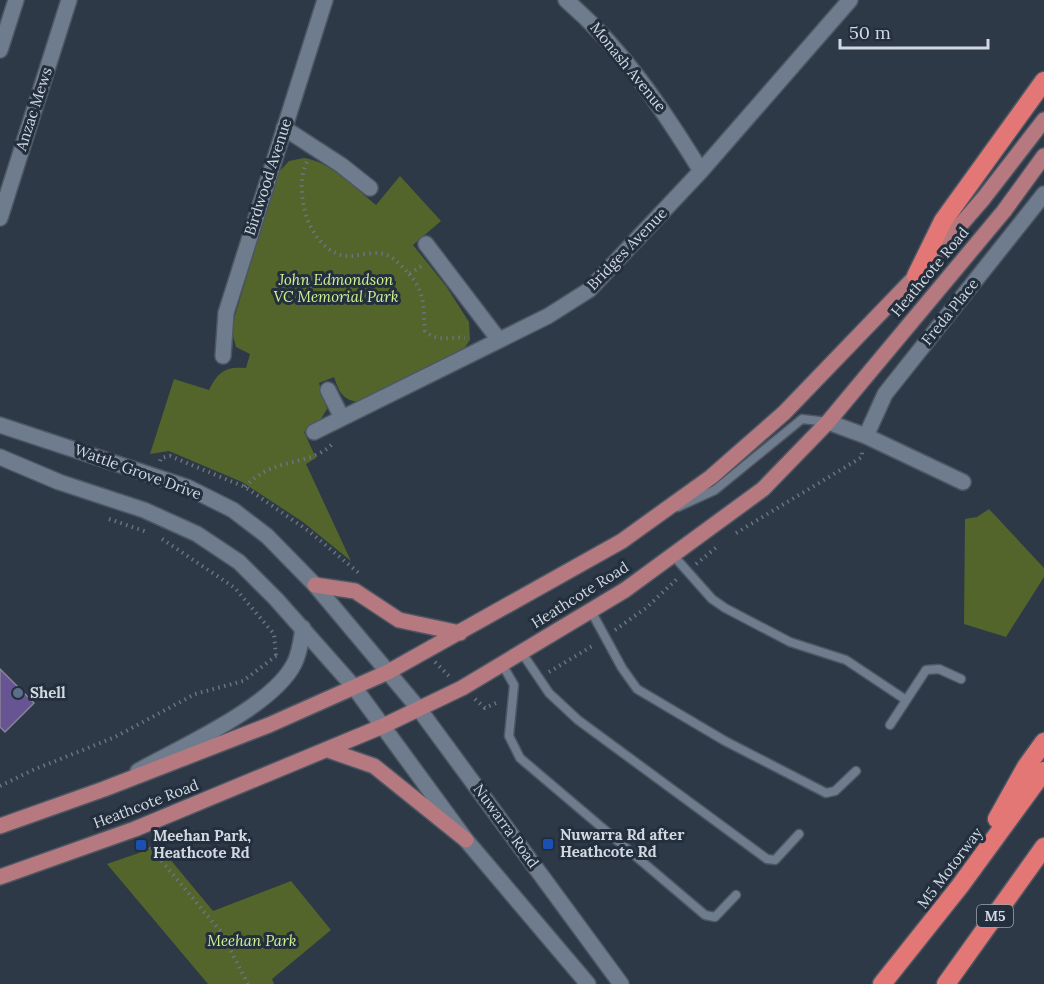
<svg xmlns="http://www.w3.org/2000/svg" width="1044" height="984" font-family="Lora,serif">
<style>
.green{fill:#53652b}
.building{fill:#675492;stroke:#888397;stroke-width:1.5}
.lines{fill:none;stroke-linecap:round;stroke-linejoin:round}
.lane-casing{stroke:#4d5763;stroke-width:11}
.street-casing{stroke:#4d5763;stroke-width:18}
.secondary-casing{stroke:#4d5763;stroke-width:18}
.primary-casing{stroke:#4d5763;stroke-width:18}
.highway-casing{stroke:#4d5763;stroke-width:21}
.path{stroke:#6a7480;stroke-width:4;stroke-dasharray:1.5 4.5;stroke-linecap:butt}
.lane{stroke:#6f7c8d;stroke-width:8}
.street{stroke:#6f7c8d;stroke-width:15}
.secondary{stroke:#6f7c8d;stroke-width:15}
.primary{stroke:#b5797f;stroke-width:15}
.highway{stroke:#e37776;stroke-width:18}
.service-dot{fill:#5c6f8a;stroke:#232f3d;stroke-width:2}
.transit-dot{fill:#1a4fb4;stroke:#232f3d;stroke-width:2}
.labels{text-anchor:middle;stroke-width:6;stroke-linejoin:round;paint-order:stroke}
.shield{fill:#232f3d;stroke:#9da5b0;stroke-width:1.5}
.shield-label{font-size:14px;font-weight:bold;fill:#d1d8e2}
.street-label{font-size:15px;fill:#d1d8e2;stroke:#232f3d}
.park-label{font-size:15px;font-style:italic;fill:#d0f291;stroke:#232f3d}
.poi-label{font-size:15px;font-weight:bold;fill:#d1d8e2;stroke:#232f3d;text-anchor:start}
</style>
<rect width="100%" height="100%" fill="#2d3947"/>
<path class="green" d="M304,158C331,162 355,188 376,205L400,176L441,221L413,245L446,286L469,322L470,340L461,353L360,402C343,401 339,392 334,377L319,383L327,409L318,424L304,432L316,458L306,464L351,561L303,522L242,482L169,451L150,454L174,379L209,390C218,372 225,366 246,368L250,354L236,347L231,329L278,173L289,161Z
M989,509L1044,568V577L1006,637L964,624L965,519L977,517Z
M159,846L213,911L291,881L331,930L272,979L274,984H208L107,864Z"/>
<path class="building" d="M0,669L34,703L5,732L0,727Z"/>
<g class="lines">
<g class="lane-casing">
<path id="lane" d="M678,507L715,490L802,419L828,422
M672,554L712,599L725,608L790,642L846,660L906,700
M591,611L622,668L637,689L725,741L826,793L835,791L856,771
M522,653L549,693L578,720L767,859L775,860L799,834
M502,664L514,685L509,736L520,758L705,915L715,917L736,895
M890,725L926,670L939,669L961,679"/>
</g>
<g class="street-casing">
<path id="street" d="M566,0C623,49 662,108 701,171
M284,128L341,165L370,188
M0,218L69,0
M426,244L499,340
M223,356L226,313L325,0
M328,390L342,418
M828,422L866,436L963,482
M314,432L548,316L589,290L701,171L850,0
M866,436L885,394L1044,194"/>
</g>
<g class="secondary-casing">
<path id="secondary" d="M0,50L16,0
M0,425L187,487L233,510L267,536L315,585L419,709L621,984
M0,457L59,482L144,510L197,534L239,562L276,599L354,687L466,840L588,984
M138,771C181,747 272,707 294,664C300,653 301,640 303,628"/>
</g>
<g class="primary-casing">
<path id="primary" d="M315,585L355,591L399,620L460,633
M328,750L374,766L466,840
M0,826L104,789L269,725L388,672L622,541L711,477L784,413L916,276L983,199L1044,120
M0,877L135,829L383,726L462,688L625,590L763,489L828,422L1004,211L1044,156"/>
</g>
<g class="highway-casing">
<path id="highway" d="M916,276L943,221L1044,81
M997,819L1026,767L1044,742
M882,984L960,886L1044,771
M946,984L1044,847"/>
</g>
<path class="path" d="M307,162C300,176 301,191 304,207C308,229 326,258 352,256C362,255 374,251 384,254C395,257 402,267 409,274L423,265
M409,274C426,293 423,308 425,331C438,343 450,336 465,338
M160,461L161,458L170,456L245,487L310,532L360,574
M245,487C272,456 313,467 334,442
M109,519L147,532
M736,533L862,457V452
M162,539L235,588L274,634L276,656
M696,564L718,546
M615,630L646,608L678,578
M435,662L449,676
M549,672L594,645
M475,699L485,708L498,702
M0,786L33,770L115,737L195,694L243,681L276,656L279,658
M150,847L221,932L248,984"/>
<use href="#lane" class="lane"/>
<use href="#street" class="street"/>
<use href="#secondary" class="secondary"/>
<use href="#primary" class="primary"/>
<use href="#highway" class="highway"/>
</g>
<circle class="service-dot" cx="18" cy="693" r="6"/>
<g class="transit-dot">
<rect x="542" y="838" width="12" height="12" rx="3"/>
<rect x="135" y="839" width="12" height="12" rx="3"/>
</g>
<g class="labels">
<rect class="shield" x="977" y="905" width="36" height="22" rx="4.5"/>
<g class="shield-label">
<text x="995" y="921">M5</text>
</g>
<g class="street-label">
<text transform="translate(628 67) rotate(51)" y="5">Monash Avenue</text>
<text transform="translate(34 109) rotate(-72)" y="5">Anzac Mews</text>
<text transform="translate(268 177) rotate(-72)" y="5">Birdwood Avenue</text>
<text transform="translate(627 249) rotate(-46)" y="5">Bridges Avenue</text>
<text transform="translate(930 272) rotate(-50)" y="5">Heathcote Road</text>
<text transform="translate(950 312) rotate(-51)" y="5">Freda Place</text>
<text transform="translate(138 472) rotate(20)" y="5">Wattle Grove Drive</text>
<text transform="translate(580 595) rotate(-32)" y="5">Heathcote Road</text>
<text transform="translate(146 804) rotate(-21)" y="5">Heathcote Road</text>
<text transform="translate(506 826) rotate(54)" y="5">Nuwarra Road</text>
<text transform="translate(950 868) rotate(-53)" y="5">M5 Motorway</text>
</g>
<g class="park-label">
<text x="336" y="285">John Edmondson<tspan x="336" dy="17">VC Memorial Park</tspan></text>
<text x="252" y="946">Meehan Park</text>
</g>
<g class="poi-label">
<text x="30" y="698">Shell</text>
<text x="560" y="840">Nuwarra Rd after<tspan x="560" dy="17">Heathcote Rd</tspan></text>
<text x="153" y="841">Meehan Park,<tspan x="153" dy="17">Heathcote Rd</tspan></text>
</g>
</g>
<path d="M840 39v9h148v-9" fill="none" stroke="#d1d8e2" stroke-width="3"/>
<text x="849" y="39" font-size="18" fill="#d1d8e2" stroke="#232f3d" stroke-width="4.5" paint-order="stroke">50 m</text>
</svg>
